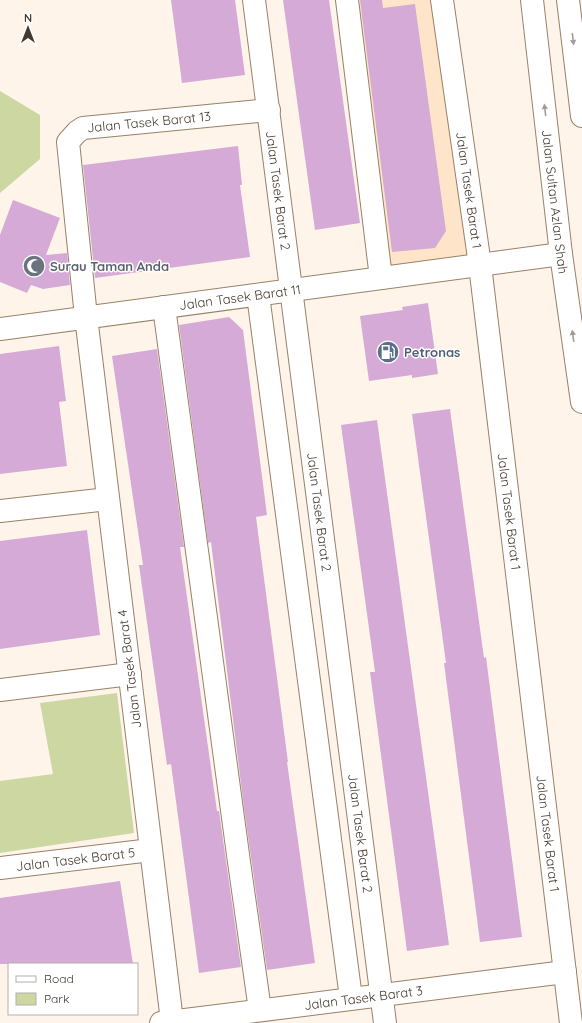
<svg xmlns="http://www.w3.org/2000/svg" width="582" height="1023" font-family="Quicksand,sans-serif">
<style>
.built{fill:#fee5ca}
.green{fill:#cdd7a2}
.building{fill:#d5aad7}
.lines{fill:none;stroke-linecap:round;stroke-linejoin:round}
.minor-casing{stroke:#988168;stroke-width:24}
.major-casing{stroke:#988168;stroke-width:24}
.minor{stroke:#fff;stroke-width:22}
.major{stroke:#fff;stroke-width:22}
.oneway{fill:#a29c97}
.labels{text-anchor:middle;stroke-width:3;stroke-linejoin:round;paint-order:stroke}
.street-label{font-size:13px;fill:#44392f;stroke:#fff}
.worship-label{font-size:13px;font-weight:bold;fill:#5b616d;stroke:#fff;text-anchor:start}
.service-label{font-size:13px;font-weight:bold;fill:#4e5e75;stroke:#fff;text-anchor:start}
</style>
<rect width="100%" height="100%" fill="#fef4e9"/>
<path class="built" d="M343,0H450L488,274L378,286Z"/>
<path class="green" d="M0,91L40,115V159L0,193Z
M117,693L134,833L0,853V781L53,774L40,703Z"/>
<path class="building" d="M171,0H235L245,75L182,83Z
M283,0H329L360,223L315,230Z
M360,0H382L383,8L415,4L446,231L435,248L392,252Z
M238,146L242,185H240L250,257L95,278L83,165Z
M13,200L60,218L46,255L67,253L70,285L43,289L31,285L27,293L0,282V235Z
M428,303L438,374L412,378V375L369,381L360,316L403,310L402,307Z
M229,317L243,330L267,515L256,517L288,762H287L315,963L267,970L244,808L211,542L208,543L179,325Z
M59,346L66,401L59,402L67,466L0,474V354Z
M157,349L184,547H180L217,811H219L241,967L199,973L171,764L167,765L139,565H143L112,356Z
M450,409L484,658L486,657L522,937L480,942L444,663H446L412,414Z
M377,420L449,945L407,951L370,672H375L341,425Z
M87,530L100,635L0,649V541Z
M120,881L133,964H0V898Z"/>
<g class="lines">
<g class="minor-casing">
<g id="minor">
<path id="s1" d="M254,0L385,1023"/>
<path d="M347,0L381,278"/>
<path id="s2" d="M442,0L480,265L571,1023"/>
<path d="M258,295L351,998"/>
<path d="M164,307L239,862L260,1010"/>
<path id="s3" d="M0,329L561,254"/>
<path d="M0,511L108,499"/>
<path d="M0,690L130,674"/>
<path id="s4" d="M0,868L151,850"/>
<path id="s5" d="M172,1021L86,317L68,142L77,132L83,128L269,110"/>
<path id="s6" d="M161,1023L565,972"/>
</g>
</g>
<g class="major-casing">
<g id="major">
<path id="s7" d="M532,0L561,254L582,402"/>
<path d="M568,0L582,116"/>
</g>
</g>
<use href="#minor" class="minor"/>
<use href="#major" class="major"/>
</g>
<defs><path id="oneway-solid" d="M-6-.8H1V-3.2L6.5 0L1 3.2V.8H-6Z"/></defs>
<g class="oneway">
<use href="#oneway-solid" transform="translate(573 39) rotate(83)"/>
<use href="#oneway-solid" transform="translate(545 110) rotate(-97)"/>
<use href="#oneway-solid" transform="translate(573 336) rotate(-98)"/>
</g>
<defs>
<g id="mosque-disc" transform="scale(1.15)"><circle r="9.5" fill="#6b7280" stroke="#fff"/><path d="M3.5-4.9A6 6 0 1 0 3.5 4.9A5 5 0 1 1 3.5-4.9Z" fill="#fff"/></g>
<g id="fuel-disc" transform="scale(1.15)"><circle r="9.5" fill="#5c6f8a" stroke="#fff"/><path d="M-5.5-6h7V0h2V4h1.3V-2.5L3-4.5l.8-.8L6-3V5H2.5V1h-1V6h-7ZM-4.2-4.7v3.2H.2V-4.7Z" fill="#fff"/></g>
</defs>
<g fill-rule="evenodd">
<use href="#mosque-disc" x="34" y="266"/>
<use href="#fuel-disc" x="388" y="352"/>
</g>
<g class="labels">
<g class="street-label">
<text dy="5" stroke="none"><textPath href="#s5" startOffset="972">Jalan Tasek Barat 13</textPath></text>
<text dy="5" stroke="none"><textPath href="#s1" startOffset="192">Jalan Tasek Barat 2</textPath></text>
<text dy="5" stroke="none"><textPath href="#s2" startOffset="192">Jalan Tasek Barat 1</textPath></text>
<text dy="5" stroke="none"><textPath href="#s7" startOffset="203">Jalan Sultan Azlan Shah</textPath></text>
<text dy="5" stroke="none"><textPath href="#s3" startOffset="242">Jalan Tasek Barat 11</textPath></text>
<text dy="5" stroke="none"><textPath href="#s1" startOffset="516">Jalan Tasek Barat 2</textPath></text>
<text dy="5" stroke="none"><textPath href="#s2" startOffset="516">Jalan Tasek Barat 1</textPath></text>
<text transform="translate(129 669) rotate(-97)" y="5">Jalan Tasek Barat 4</text>
<text dy="5" stroke="none"><textPath href="#s1" startOffset="840">Jalan Tasek Barat 2</textPath></text>
<text dy="5" stroke="none"><textPath href="#s2" startOffset="840">Jalan Tasek Barat 1</textPath></text>
<text dy="5" stroke="none"><textPath href="#s4" startOffset="76">Jalan Tasek Barat 5</textPath></text>
<text dy="5" stroke="none"><textPath href="#s6" startOffset="204">Jalan Tasek Barat 3</textPath></text>
</g>
<g class="worship-label">
<text x="50" y="271">Surau Taman Anda</text>
</g>
<g class="service-label">
<text x="404" y="357">Petronas</text>
</g>
</g>
<rect x="8" y="963" width="130" height="52" fill="#ffffff" stroke="#b4b0ac"/>
<rect x="16" y="976" width="20" height="6" fill="#ffffff" stroke="#b4b0ac"/>
<text x="44" y="983" font-size="12" fill="#44392f">Road</text>
<rect x="16" y="993" width="20" height="12" fill="#cdd7a2" stroke="#b4b0ac"/>
<text x="44" y="1003" font-size="12" fill="#44392f">Park</text>
<g transform="translate(28 28)" stroke="#ffffff" stroke-width="3" paint-order="stroke">
<path d="M0-3L7 15L0 10L-7 15Z" fill="#44392f"/>
<text y="-6" font-size="11" font-weight="bold" text-anchor="middle" fill="#44392f">N</text>
</g>
</svg>
